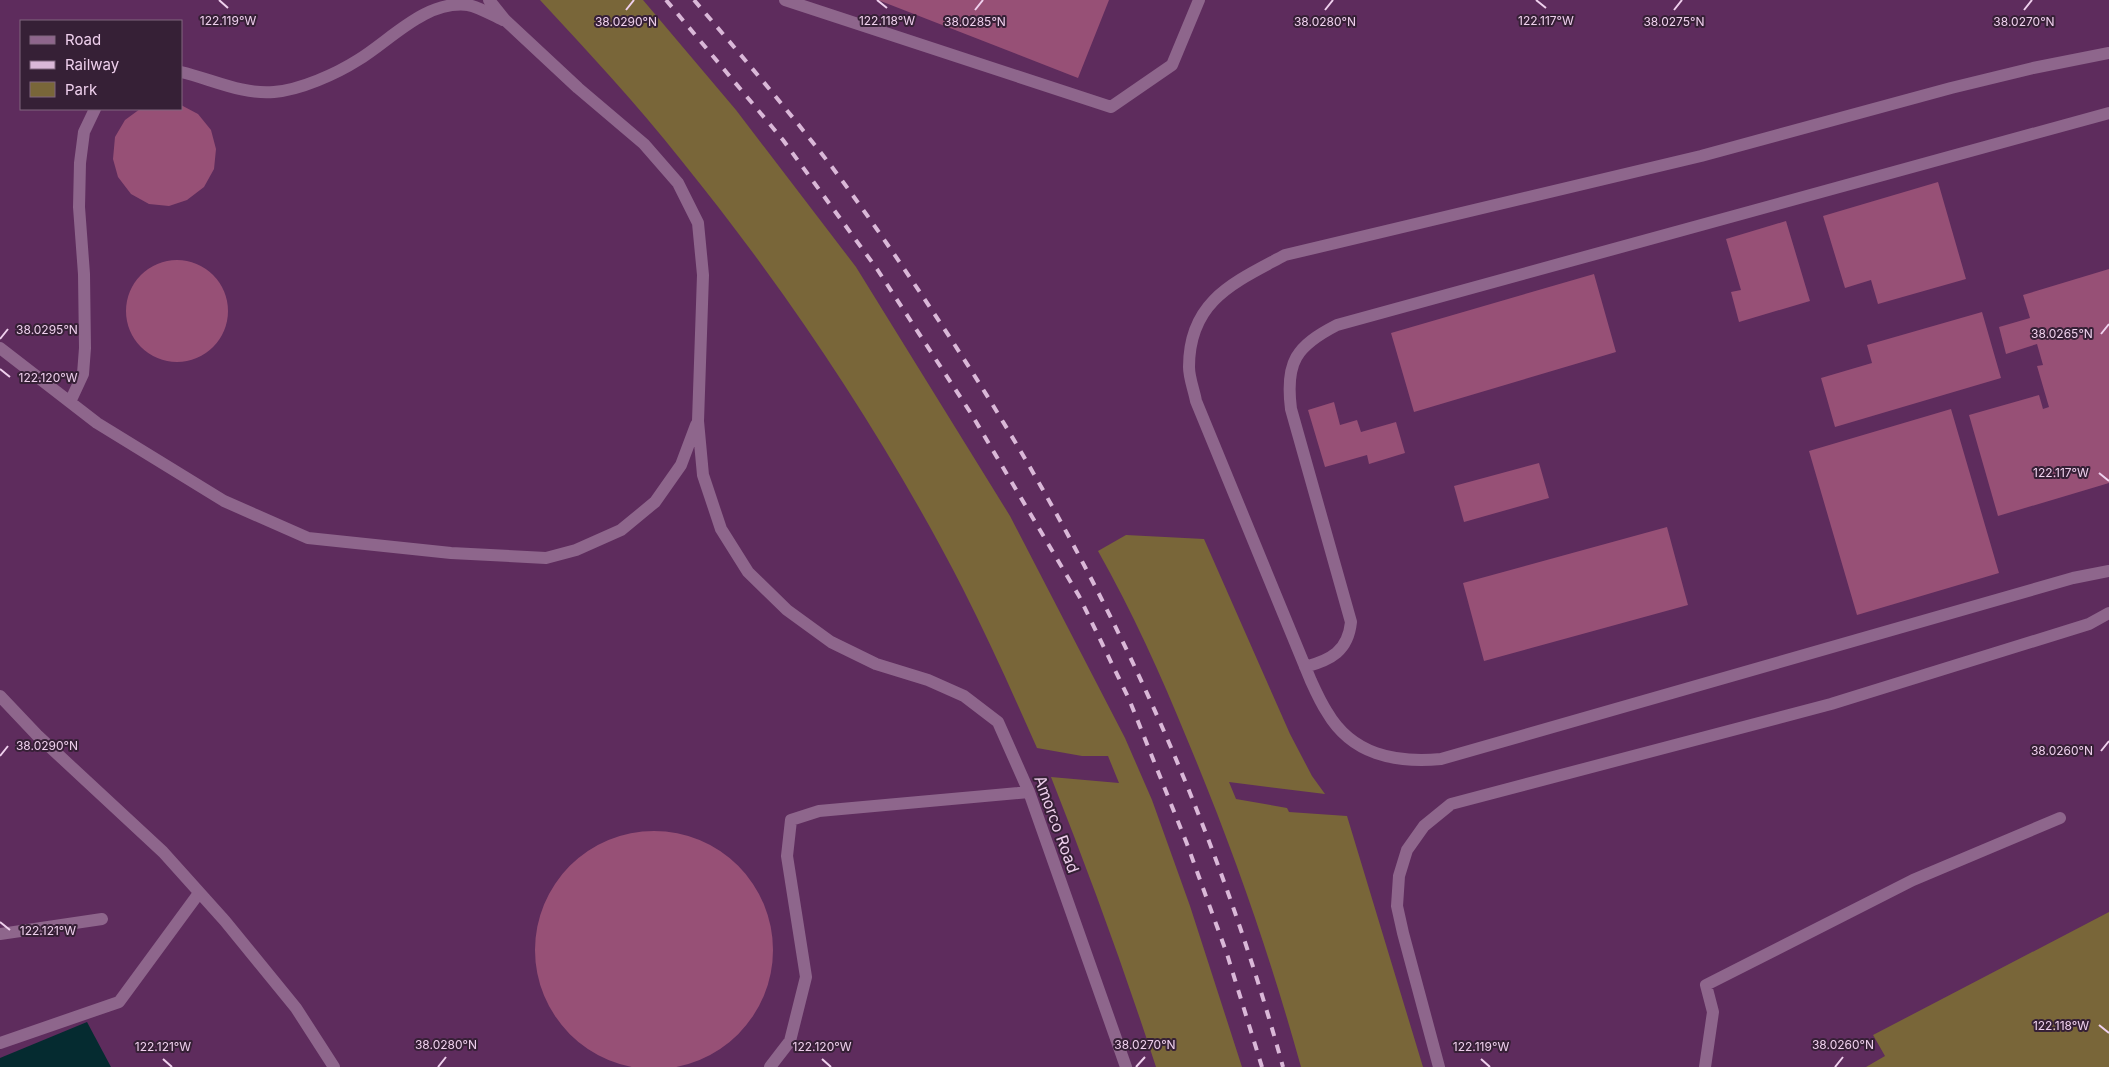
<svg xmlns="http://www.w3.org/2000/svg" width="2109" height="1067" font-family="Inter,sans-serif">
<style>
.green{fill:#796639}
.water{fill:#052b30}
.building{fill:#975076}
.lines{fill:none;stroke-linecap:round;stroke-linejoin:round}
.minor{stroke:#8e668c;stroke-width:12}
.rail{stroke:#dab8d8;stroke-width:4;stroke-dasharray:9 9;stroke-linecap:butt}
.ticks{fill:none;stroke:#efd0ed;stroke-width:2}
.labels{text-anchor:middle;stroke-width:4;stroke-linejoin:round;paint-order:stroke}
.street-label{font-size:16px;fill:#efd0ed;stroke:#362036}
.ticks-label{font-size:12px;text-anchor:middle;fill:#efd0ed;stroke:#362036;stroke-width:4;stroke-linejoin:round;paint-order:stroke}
</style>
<rect width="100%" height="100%" fill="#5e2c5d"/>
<path class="green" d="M540,0H643L736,110L856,267L1010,516L1125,738L1152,800L1190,906L1242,1067H1156C1124,969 1089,873 1051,777L1119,783L1108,756H1082L1037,748C1013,694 989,640 962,587C884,436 788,292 681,160C637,104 588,52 540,0Z
M1126,535L1204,539L1290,734L1312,776L1325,794L1229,782L1236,799L1287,808L1289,812L1347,816L1423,1067H1301C1270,955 1232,846 1187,739C1161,675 1132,611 1098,551Z
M2109,912V1067H1866L1885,1056L1873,1035Z"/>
<path class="water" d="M87,1022L111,1067H0V1058Z"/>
<path class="building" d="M878,0H1109L1078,78Z
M181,105L198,114L211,130L216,149L214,169L204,187L187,200L169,206L149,204L131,194L118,177L113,159L115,137L125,120L140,109H181Z
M1938,182L1966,279L1878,304L1871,280L1845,288L1823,216Z
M1786,221L1810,301L1739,322L1731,292L1741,290L1726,239Z
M126 311a51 51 0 1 1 102 0a51 51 0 1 1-102 0Z
M2109,269V483L1998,516L1969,415L2039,395L2043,409L2049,407L2037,366L2043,365L2037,344L2006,354L1999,327L2030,318L2023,295Z
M1594,274L1616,352L1414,412L1391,333Z
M1982,312L2001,378L1835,427L1821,378L1872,363L1867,345Z
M1334,402L1340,425L1357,420L1361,432L1396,422L1405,453L1369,464L1367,455L1325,467L1308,410Z
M1951,409L1999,573L1857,615L1809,451Z
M1539,463L1549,498L1464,522L1454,486Z
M1667,527L1688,605L1484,661L1463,583Z
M535 950a119 119 0 1 1 238 0a119 119 0 1 1-238 0Z"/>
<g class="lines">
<path class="minor" d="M489,0L505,20L578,88L644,144L678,183L698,223L703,275L698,421L703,475L721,529L748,572L787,610L831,642L876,664L928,680L964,696L998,722L1029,792L1126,1067
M785,0L1111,107L1172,65L1199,0
M2109,53L2033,68L1951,88L1701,156L1285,255C1235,282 1189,300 1189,367C1189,378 1194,390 1196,401L1311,681C1316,692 1321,703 1327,712C1352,755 1395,763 1441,759L2073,578L2109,571
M181,72C211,79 243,95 274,92C300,90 336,74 358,60C391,40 425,0 468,5C479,7 492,15 503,20
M0,348L97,423L224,501L308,538L451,553L546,558L576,550L621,530L655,502L681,465L696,425
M70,402L83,374L85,348L84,274L79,207L80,163L84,132L95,109
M1305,667C1331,660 1348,651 1351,622L1291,409C1285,362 1296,346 1337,325L2109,113
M0,696L37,735L163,852L225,921L296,1008L334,1067
M0,934L102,919
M0,1043L119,1002L199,893
M770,1067L790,1041L806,977L787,856L791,820L819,811L1029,792
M1439,1067L1403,933L1397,906L1399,876L1407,850L1424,826L1451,804L1831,704L2089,624L2109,613
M1705,1067L1713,1012L1706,985L1913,880L2060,818"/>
<path class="rail" d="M666,0L783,140L877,269L972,415L1079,596L1129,699L1187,844L1227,954L1262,1067
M694,0C741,55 788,110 832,167C870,218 906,271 941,324C1094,555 1209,799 1283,1067"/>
</g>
<path class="ticks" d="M219,0L228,8M877,0L887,8M1536,0L1546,8M626,10L634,0M975,10L983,0M1325,10L1333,0M1674,10L1682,0M2024,10L2032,0M2101,334L2109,324M0,339L8,329M0,369L10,377M2099,473L2109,481M2101,751L2109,741M0,756L8,746M0,922L10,930M2099,1025L2109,1033M163,1059L172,1067M822,1059L831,1067M1481,1059L1490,1067M438,1067L446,1057M1136,1067L1145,1057M1835,1067L1843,1057"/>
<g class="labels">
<g class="street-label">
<text transform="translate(1057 824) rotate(70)" y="6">Amorco Road</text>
</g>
</g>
<g class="ticks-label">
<text x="228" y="25">122.119°W</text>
<text x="887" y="25">122.118°W</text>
<text x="1546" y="25">122.117°W</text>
<text x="626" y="26">38.0290°N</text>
<text x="975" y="26">38.0285°N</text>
<text x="1325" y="26">38.0280°N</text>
<text x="1674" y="26">38.0275°N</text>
<text x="2024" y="26">38.0270°N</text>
<text x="47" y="334">38.0295°N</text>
<text x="2062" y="338">38.0265°N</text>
<text x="48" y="382">122.120°W</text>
<text x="2061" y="477">122.117°W</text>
<text x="47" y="750">38.0290°N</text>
<text x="2062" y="755">38.0260°N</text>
<text x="48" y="935">122.121°W</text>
<text x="2061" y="1030">122.118°W</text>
<text x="446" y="1049">38.0280°N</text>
<text x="1145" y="1049">38.0270°N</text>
<text x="1843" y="1049">38.0260°N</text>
<text x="163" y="1051">122.121°W</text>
<text x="822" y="1051">122.120°W</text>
<text x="1481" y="1051">122.119°W</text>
</g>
<rect x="20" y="20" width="162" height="90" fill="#362036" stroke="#80667f"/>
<rect x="30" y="36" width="25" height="8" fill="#8e668c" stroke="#80667f"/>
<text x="65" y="45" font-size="15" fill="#efd0ed">Road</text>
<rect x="30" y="61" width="25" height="8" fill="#dab8d8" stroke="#80667f"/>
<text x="65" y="70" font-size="15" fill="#efd0ed">Railway</text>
<rect x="30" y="82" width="25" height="15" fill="#796639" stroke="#80667f"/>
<text x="65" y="95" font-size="15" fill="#efd0ed">Park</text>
</svg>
